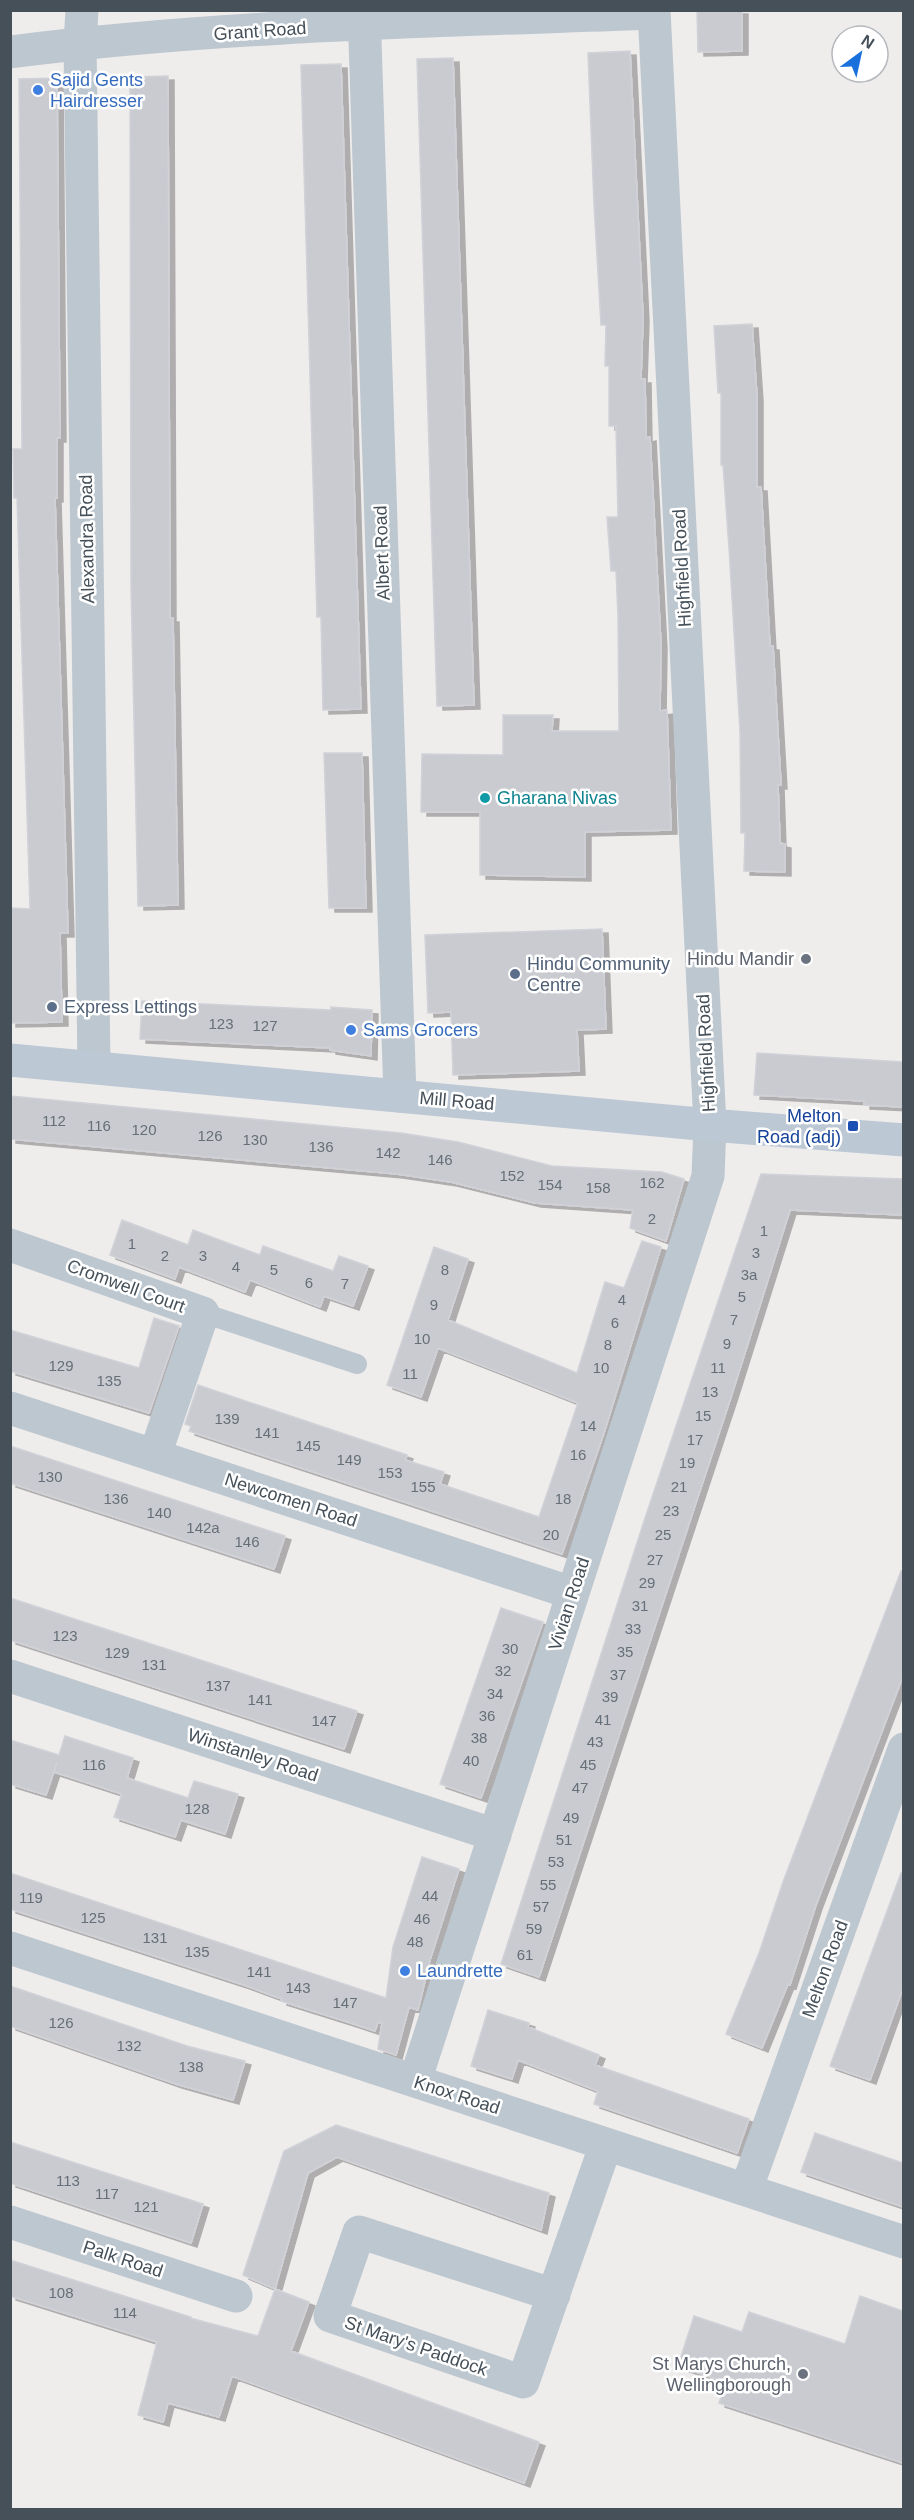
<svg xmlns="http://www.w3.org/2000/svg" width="914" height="2520" font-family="Helvetica,sans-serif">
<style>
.building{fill:#c9cbd1;stroke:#d0d2d8;stroke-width:1.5;filter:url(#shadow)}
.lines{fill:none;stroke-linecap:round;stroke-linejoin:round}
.lane{stroke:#bdc7cf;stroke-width:20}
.street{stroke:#bdc7cf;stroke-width:33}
.secondary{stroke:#bcc8d4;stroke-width:33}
.shop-dot{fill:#3f7fe0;stroke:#fff;stroke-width:2}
.culture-dot{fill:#0f9aa8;stroke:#fff;stroke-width:2}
.worship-dot{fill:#6b7280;stroke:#fff;stroke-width:2}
.service-dot{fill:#5c6f8a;stroke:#fff;stroke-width:2}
.transit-dot{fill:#1a4fb4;stroke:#fff;stroke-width:2}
.labels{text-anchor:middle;stroke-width:5;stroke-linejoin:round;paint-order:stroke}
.number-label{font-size:15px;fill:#666f77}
.street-label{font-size:18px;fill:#455059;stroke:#fff}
.shop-label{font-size:18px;fill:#366cbe;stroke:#fff;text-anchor:start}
.culture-label{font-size:18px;fill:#0d838f;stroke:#fff;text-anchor:start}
.worship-label{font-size:18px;fill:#5b616d;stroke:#fff;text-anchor:end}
.service-label{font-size:18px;fill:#4e5e75;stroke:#fff;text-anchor:start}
.transit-label{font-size:18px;fill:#164399;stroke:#fff;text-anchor:end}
</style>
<defs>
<filter id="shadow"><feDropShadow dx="6" dy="4" stdDeviation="0" flood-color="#0004"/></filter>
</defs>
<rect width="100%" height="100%" fill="#efecec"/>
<path class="building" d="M697,10H742V51L698,52Z
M630,51L643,317L641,379H645L646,438L650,437L661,645L660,711L667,710L671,830L585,832V877L480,875V812H421L422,754L503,755V715H553L552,731H619L618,617L616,571H611L607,517H618L616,426H609V366H605L606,325H601L594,205L588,53Z
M453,58L474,705L437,706L417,59Z
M341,64L361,709L323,710L321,617H317L301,65Z
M168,76L170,618H173L178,905L138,906L131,584L130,77Z
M57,78L60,438H57V498H55L68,933H60L62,1022L10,1023V908L30,909L17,498H14L13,449H22L19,79Z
M752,324L757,397V487H761L770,646H773L781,785H778L780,843L785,844V872L744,871L745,833H741L740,732L729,548L723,465H721V393H718L714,326Z
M324,753H362L366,908H329Z
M602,929L606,1029L577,1030L579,1071L453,1075L451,1012L428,1013L425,935Z
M142,1001L331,1010V1007L372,1010L371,1056L330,1050V1048L140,1039Z
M757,1053L903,1062V1107L864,1105V1101L754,1095Z
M10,1096L401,1133L458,1142L552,1166L662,1172L684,1179L666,1241L630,1228L633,1210L535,1203L451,1182L397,1174L10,1139Z
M761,1174L903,1179V1215L790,1210L732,1394L539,1977L501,1964L646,1515Z
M122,1220L188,1245L193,1230L260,1255L263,1246L333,1271L339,1256L368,1266L353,1306L324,1296L320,1307L250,1280L245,1292L179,1267L175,1279L110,1255Z
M642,1241L661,1247L604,1433L562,1554L189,1431L191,1426L185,1424L198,1385L407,1455L405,1460L444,1472L440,1484L539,1517L578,1403L438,1348L421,1397L387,1385L434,1247L468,1259L448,1320L577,1373L605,1282L624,1288Z
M154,1318L179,1326L149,1413L10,1371V1330L139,1368Z
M10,1446L285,1536L274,1569L10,1483Z
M901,1571L903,1572V1676L816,1905L790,1985L788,1984L762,2048L726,2034L759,1953L783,1882Z
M10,1598L357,1711L344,1749L10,1640Z
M501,1608L543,1622L481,1798L440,1784Z
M65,1736L133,1758L127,1778L188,1798L194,1781L238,1794L225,1834L181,1820L175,1837L114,1817L122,1794L54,1772L57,1762L46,1795L10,1784V1740L59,1755Z
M422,1857L459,1869L430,1960L418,2010L409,2007L396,2055L378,2049L382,2023L378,2022L375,2031L351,2023L281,2001L282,1999L244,1985L10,1909V1873L386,1998L393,1947Z
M901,1873L903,1874V1988L870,2080L830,2066Z
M10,1986L187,2046L245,2061L233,2100L176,2084L10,2026Z
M488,2010L529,2023L528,2027L599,2055L595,2065L749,2119L737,2153L594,2104L598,2091L518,2060L512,2079L471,2066Z
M336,2125L549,2193L541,2230L337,2157L308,2173L275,2289L243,2275L284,2151Z
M815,2133L903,2163V2207L801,2172Z
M10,2142L203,2204L191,2243L10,2183Z
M10,2260L191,2317L190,2318L258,2336L275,2289L309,2302L291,2351L539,2442L524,2483L232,2376L219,2417L168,2403L163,2422L138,2415L157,2342L10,2296Z
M860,2296L903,2311V2463L719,2403L726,2382L678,2366L694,2316L742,2332L749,2312L845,2344Z"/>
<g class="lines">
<path class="lane" d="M203,1313L357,1364"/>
<path class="street" d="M82,10L80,43L94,1067
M364,10L400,1096
M10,52C223,25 439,21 654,13
M10,1245L203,1313L155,1455
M10,1408L572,1593
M10,1676L495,1835
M10,1948L904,2242
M415,2081L708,1176L710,1125L654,10
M746,2190L904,1749
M10,2222L236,2296
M554,2295L359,2232L330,2316L523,2382L606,2144"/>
<path class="secondary" d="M10,1060L710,1125L904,1140"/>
</g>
<g class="shop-dot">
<circle cx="38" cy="90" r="6"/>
<circle cx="351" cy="1030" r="6"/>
<circle cx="405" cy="1971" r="6"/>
</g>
<circle class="culture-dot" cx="485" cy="798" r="6"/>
<g class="worship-dot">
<circle cx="806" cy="959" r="6"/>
<circle cx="803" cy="2374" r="6"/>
</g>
<g class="service-dot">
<circle cx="515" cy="974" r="6"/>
<circle cx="52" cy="1007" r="6"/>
</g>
<rect class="transit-dot" x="847" y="1120" width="12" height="12" rx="3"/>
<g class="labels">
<g class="number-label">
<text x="221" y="1029">123</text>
<text x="265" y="1031">127</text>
<text x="54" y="1126">112</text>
<text x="99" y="1131">116</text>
<text x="144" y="1135">120</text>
<text x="210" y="1141">126</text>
<text x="255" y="1145">130</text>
<text x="321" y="1152">136</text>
<text x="388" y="1158">142</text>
<text x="440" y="1165">146</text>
<text x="512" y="1181">152</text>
<text x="652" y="1188">162</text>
<text x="550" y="1190">154</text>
<text x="598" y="1193">158</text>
<text x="652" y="1224">2</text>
<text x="764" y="1236">1</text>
<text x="132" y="1249">1</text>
<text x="756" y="1258">3</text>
<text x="165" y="1261">2</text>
<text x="203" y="1261">3</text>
<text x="236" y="1272">4</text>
<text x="274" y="1275">5</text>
<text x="445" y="1275">8</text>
<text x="749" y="1280">3a</text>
<text x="309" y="1288">6</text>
<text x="345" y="1289">7</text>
<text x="742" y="1302">5</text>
<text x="622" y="1305">4</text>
<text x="434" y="1310">9</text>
<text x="734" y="1325">7</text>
<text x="615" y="1328">6</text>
<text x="422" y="1344">10</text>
<text x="727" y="1349">9</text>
<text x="608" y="1350">8</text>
<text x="61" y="1371">129</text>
<text x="601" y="1373">10</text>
<text x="718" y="1373">11</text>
<text x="410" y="1379">11</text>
<text x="109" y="1386">135</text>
<text x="710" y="1397">13</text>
<text x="703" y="1421">15</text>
<text x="227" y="1424">139</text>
<text x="588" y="1431">14</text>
<text x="267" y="1438">141</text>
<text x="695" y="1445">17</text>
<text x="308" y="1451">145</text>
<text x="578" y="1460">16</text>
<text x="349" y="1465">149</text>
<text x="687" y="1468">19</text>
<text x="390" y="1478">153</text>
<text x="50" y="1482">130</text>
<text x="423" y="1492">155</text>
<text x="679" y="1492">21</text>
<text x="116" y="1504">136</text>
<text x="563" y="1504">18</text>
<text x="671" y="1516">23</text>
<text x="159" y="1518">140</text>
<text x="203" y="1533">142a</text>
<text x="551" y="1540">20</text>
<text x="663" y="1540">25</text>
<text x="247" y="1547">146</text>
<text x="655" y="1565">27</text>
<text x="647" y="1588">29</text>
<text x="640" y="1611">31</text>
<text x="633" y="1634">33</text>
<text x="65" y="1641">123</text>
<text x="510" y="1654">30</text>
<text x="625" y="1657">35</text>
<text x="117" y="1658">129</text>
<text x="154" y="1670">131</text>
<text x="503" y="1676">32</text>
<text x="618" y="1680">37</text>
<text x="218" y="1691">137</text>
<text x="495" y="1699">34</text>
<text x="610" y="1702">39</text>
<text x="260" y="1705">141</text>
<text x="487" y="1721">36</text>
<text x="603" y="1725">41</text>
<text x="324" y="1726">147</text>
<text x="479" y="1743">38</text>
<text x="595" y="1747">43</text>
<text x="471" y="1766">40</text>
<text x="94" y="1770">116</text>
<text x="588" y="1770">45</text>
<text x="580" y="1793">47</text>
<text x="197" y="1814">128</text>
<text x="571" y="1823">49</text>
<text x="564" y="1845">51</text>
<text x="556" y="1867">53</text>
<text x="548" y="1890">55</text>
<text x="430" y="1901">44</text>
<text x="31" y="1903">119</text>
<text x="541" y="1912">57</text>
<text x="93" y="1923">125</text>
<text x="422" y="1924">46</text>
<text x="534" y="1934">59</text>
<text x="155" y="1943">131</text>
<text x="415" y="1947">48</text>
<text x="197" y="1957">135</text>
<text x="525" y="1960">61</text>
<text x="259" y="1977">141</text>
<text x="298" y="1993">143</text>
<text x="345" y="2008">147</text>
<text x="61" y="2028">126</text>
<text x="129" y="2051">132</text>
<text x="191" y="2072">138</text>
<text x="68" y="2186">113</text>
<text x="107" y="2199">117</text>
<text x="146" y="2212">121</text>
<text x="61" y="2298">108</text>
<text x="125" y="2318">114</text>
</g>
<g class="street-label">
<text transform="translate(260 31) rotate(-4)" y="6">Grant Road</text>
<text transform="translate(87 539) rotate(-91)" y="6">Alexandra Road</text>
<text transform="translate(382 553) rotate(-92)" y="6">Albert Road</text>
<text transform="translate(682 568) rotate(-93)" y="6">Highfield Road</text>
<text transform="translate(706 1053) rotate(-93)" y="6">Highfield Road</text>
<text transform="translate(457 1101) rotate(5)" y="6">Mill Road</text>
<text transform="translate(126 1286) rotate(20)" y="6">Cromwell Court</text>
<text transform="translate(291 1500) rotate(18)" y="6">Newcomen Road</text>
<text transform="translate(569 1604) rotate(-72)" y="6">Vivian Road</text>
<text transform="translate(253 1755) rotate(18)" y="6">Winstanley Road</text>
<text transform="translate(825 1969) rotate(-70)" y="6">Melton Road</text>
<text transform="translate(457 2095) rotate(18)" y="6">Knox Road</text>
<text transform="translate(123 2259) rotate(18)" y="6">Palk Road</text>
<text transform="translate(416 2346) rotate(19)" y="6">St Mary's Paddock</text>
</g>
<g class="shop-label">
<text x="50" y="86">Sajid Gents<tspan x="50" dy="21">Hairdresser</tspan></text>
<text x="363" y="1036">Sams Grocers</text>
<text x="417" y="1977">Laundrette</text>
</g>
<g class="culture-label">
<text x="497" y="804">Gharana Nivas</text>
</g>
<g class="worship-label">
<text x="794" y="965">Hindu Mandir</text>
<text x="791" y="2370">St Marys Church,<tspan x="791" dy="21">Wellingborough</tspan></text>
</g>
<g class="service-label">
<text x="527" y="970">Hindu Community<tspan x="527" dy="21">Centre</tspan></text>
<text x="64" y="1013">Express Lettings</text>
</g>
<g class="transit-label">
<text x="841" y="1122">Melton<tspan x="841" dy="21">Road (adj)</tspan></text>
</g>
</g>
<rect width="914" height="2520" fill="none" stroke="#455059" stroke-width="24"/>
<g transform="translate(860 54) rotate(33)"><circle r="28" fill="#ffffff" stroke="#b5b9bd" stroke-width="1.5"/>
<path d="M0-4.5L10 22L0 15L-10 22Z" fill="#1970dc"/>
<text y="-9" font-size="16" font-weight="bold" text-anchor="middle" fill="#455059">N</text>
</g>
</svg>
